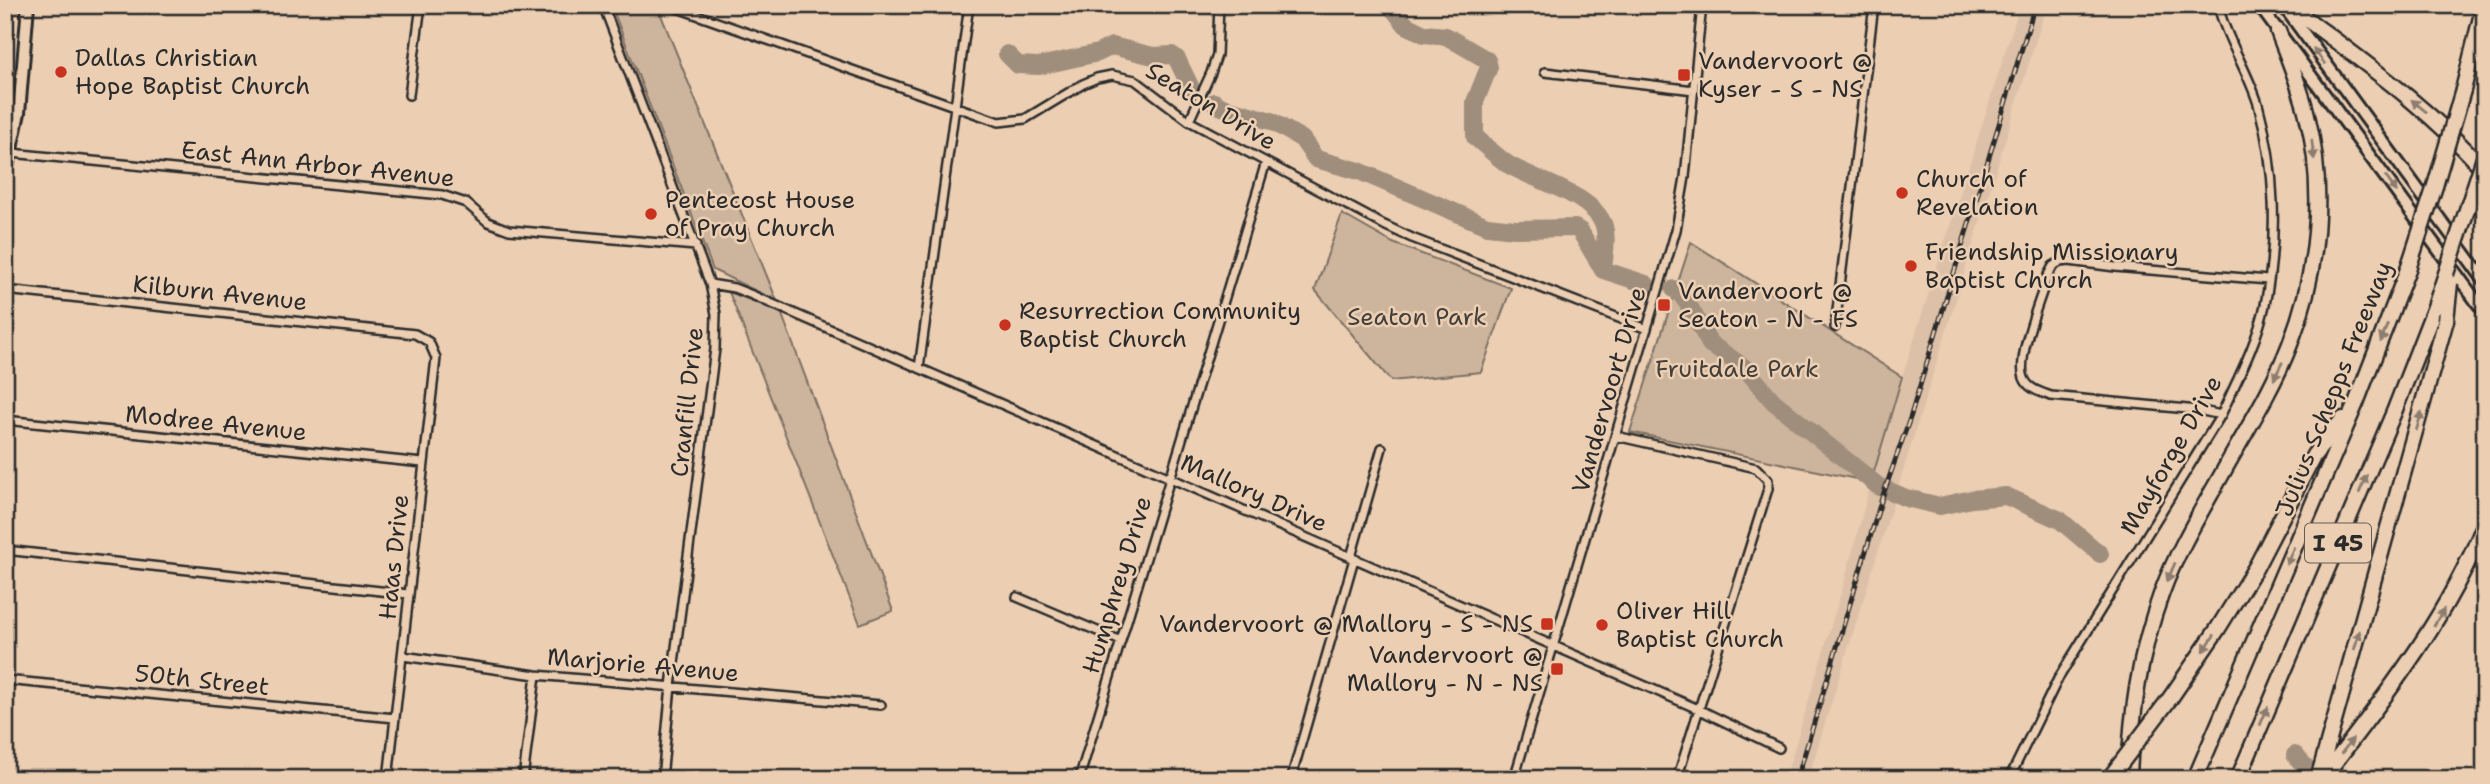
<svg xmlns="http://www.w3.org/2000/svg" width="2490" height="784" font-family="'Shantell Sans',sans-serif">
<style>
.built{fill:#dcc1a8}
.green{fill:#cdb49d;stroke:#7c7064;stroke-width:2}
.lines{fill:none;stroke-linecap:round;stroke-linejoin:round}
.river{stroke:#a08e7d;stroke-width:18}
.street-casing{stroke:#2b2b2b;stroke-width:12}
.secondary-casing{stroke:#2b2b2b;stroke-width:16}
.highway-casing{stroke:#2b2b2b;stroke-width:19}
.street{stroke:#eccfb3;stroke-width:7}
.secondary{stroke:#eccfb3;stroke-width:10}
.highway{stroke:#eccfb3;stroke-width:14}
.rail-casing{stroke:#2b2b2b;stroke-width:5}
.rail{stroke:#eccfb3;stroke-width:2.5;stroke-dasharray:8;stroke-linecap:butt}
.highway-bridge-casing{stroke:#2b2b2b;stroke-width:19;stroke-linecap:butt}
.highway-bridge{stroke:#eccfb3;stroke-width:14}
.oneway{fill:#8c7d6f}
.poi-dot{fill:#c8321e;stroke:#eccfb3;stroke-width:2.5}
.labels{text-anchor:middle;stroke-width:5;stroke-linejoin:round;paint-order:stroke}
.shield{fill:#eccfb3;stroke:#655c54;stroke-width:2}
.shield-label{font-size:23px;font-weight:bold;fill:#2b2b2b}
.poi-label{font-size:24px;fill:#2b2b2b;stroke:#eccfb3;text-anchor:start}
.street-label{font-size:24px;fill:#2b2b2b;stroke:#eccfb3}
.park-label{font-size:24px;fill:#43403c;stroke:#eccfb3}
</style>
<rect width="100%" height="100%" fill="#eccfb3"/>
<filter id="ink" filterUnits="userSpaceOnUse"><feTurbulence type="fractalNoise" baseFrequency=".0143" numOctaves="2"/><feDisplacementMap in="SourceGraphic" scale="14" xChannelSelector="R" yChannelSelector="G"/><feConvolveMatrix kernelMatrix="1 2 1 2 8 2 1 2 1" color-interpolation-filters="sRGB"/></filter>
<g filter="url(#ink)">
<path class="built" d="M2020,5H2047L1808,779H1785L1845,579L1871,482L1902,377Z"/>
<path class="green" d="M611,5H645L659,10L777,301L713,270Z
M1342,214L1393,243L1511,288L1481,372L1391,381L1315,290Z
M1691,242L1902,377L1871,482L1630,432Z
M729,292L781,312L893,611L860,624Z"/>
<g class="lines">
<path class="river" d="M1390,5L1406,25L1424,34L1446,36L1487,60L1489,67L1475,102V137C1486,146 1497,157 1509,165C1534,180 1594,195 1604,226C1608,239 1604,256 1603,270L1646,284
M1007,54L1018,65L1039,66L1098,53L1112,46L1153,56L1172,55L1177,59L1190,86
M1214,102L1222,107L1271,121L1302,139L1316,159L1359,171L1487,226L1515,229L1575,228L1580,231L1603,270
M1674,289L1680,293L1688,304L1710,344L1745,368L1773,401L1878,486L1906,498L1940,506L1972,499L2006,496L2060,520L2100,554
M2295,755L2308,770"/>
<g class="street-casing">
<path id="street" d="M603,5L710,284L716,314L715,349L671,686L662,779
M669,5L999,122L1025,119L1083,84L1097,78L1112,75L1135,80L1189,121L1384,225L1412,238L1647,329
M1545,72L1694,90
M409,95L421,5
M1189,121L1211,73L1217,55L1219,5
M11,153L442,195L466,203L488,222L509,230L696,246
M710,284L734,288L752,295L1698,709L1779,748
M5,290L415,334L429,342L436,358L388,779
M1835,327L1874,5
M919,368L969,5
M2221,415L2198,410L2051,396C2040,392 2028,389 2024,378C2016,358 2041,297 2048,275L2053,266L2060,262L2069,261L2115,267L2268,280
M5,420L423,463
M1616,436L1756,468L1768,480V489L1677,779
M5,550L408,594
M1351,557L1382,448
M1017,597L1121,641
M403,656L536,675L881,705
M5,680L395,718
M523,779L536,675
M1079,779L1266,162
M1291,779L1354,559
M1514,779L1676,230L1685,177L1702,5
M2009,779L2058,679L2221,415C2237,380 2257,343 2265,305C2278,239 2276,169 2258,104C2248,71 2225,37 2218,5"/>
</g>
<g class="secondary-casing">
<path id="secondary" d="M2259,5L2485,313
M2283,5L2485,281
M5,176L19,113L28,5"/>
</g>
<g class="highway-casing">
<path id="highway" d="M2288,5C2356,57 2428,106 2485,171
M2463,90L2484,5
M2171,697L2217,630L2256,567L2314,455L2343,419
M2129,779C2131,714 2139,654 2162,592C2178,548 2204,507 2227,465C2249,426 2274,386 2290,344C2318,272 2326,191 2307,115C2300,86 2288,58 2278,31
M2195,779L2356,403L2408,269
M2238,779L2394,412L2435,307
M2318,779L2446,320
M2322,779C2384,698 2447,619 2485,523"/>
</g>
<use href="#street" class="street"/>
<use href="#secondary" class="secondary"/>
<use href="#highway" class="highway"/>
<g class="rail-casing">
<path id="rail" d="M1797,779L1882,498L1911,415L2035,5"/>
</g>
<use href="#rail" class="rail"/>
<g class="highway-bridge-casing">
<path id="highway-bridge" d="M2408,269L2435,186L2463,90
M2435,307L2485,155
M2446,320L2450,283
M2109,779L2171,697"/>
</g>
<use href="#highway-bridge" class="highway-bridge"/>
</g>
<defs><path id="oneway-solid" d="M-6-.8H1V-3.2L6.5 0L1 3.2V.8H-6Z" transform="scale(1.75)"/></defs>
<g class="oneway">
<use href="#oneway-solid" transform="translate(2319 56) rotate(-126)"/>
<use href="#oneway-solid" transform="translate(2419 106) rotate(-141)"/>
<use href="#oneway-solid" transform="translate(2313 150) rotate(82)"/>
<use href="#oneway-solid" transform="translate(2391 184) rotate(54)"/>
<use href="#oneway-solid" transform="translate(2384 333) rotate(111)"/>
<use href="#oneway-solid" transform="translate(2278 371) rotate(116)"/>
<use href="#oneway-solid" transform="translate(2419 421) rotate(-74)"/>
<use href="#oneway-solid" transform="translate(2363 484) rotate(-67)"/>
<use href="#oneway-solid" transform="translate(2290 556) rotate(113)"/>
<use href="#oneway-solid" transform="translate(2171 572) rotate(114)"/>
<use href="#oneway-solid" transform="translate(2439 617) rotate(-60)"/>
<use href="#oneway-solid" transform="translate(2357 640) rotate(-74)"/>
<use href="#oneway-solid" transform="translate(2209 643) rotate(124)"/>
<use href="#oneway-solid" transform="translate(2264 716) rotate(-67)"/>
<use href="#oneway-solid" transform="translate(2347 746) rotate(-52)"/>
</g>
</g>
<g class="poi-dot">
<circle cx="61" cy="72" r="7"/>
<rect x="1677" y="68" width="14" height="14" rx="3.5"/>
<circle cx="1902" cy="193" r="7"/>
<circle cx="651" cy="214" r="7"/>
<circle cx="1911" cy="266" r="7"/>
<rect x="1657" y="298" width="14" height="14" rx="3.5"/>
<circle cx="1005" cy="325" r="7"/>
<rect x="1540" y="617" width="14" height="14" rx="3.5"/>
<circle cx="1602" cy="625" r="7"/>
<rect x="1550" y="662" width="14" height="14" rx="3.5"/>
</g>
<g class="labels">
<rect class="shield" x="2305" y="523.5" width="66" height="39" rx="5"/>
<g class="shield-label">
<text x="2338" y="551">I 45</text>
</g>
<g class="poi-label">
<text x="75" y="66">Dallas Christian<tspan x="75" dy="28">Hope Baptist Church</tspan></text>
<text x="1698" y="69">Vandervoort @<tspan x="1698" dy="28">Kyser - S - NS</tspan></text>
<text x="1916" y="187">Church of<tspan x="1916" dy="28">Revelation</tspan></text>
<text x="665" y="208">Pentecost House<tspan x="665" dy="28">of Pray Church</tspan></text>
<text x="1925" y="260">Friendship Missionary<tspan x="1925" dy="28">Baptist Church</tspan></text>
<text x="1678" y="299">Vandervoort @<tspan x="1678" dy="28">Seaton - N - FS</tspan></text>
<text x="1019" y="319">Resurrection Community<tspan x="1019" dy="28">Baptist Church</tspan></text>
<text x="1616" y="619">Oliver Hill<tspan x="1616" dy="28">Baptist Church</tspan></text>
<text x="1533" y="632" text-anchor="end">Vandervoort @ Mallory - S - NS</text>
<text x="1543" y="663" text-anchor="end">Vandervoort @<tspan x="1543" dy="28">Mallory - N - NS</tspan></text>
</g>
<g class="street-label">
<text transform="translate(1211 106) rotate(31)" y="8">Seaton Drive</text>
<text transform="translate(318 164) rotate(6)" y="8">East Ann Arbor Avenue</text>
<text transform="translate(220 293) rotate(6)" y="8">Kilburn Avenue</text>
<text transform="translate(2334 389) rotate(-68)" y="8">Julius Schepps Freeway</text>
<text transform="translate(1609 390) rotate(-74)" y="8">Vandervoort Drive</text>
<text transform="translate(687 402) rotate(-84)" y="8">Cranfill Drive</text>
<text transform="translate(216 423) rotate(6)" y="8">Modree Avenue</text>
<text transform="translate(2171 455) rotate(-60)" y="8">Mayforge Drive</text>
<text transform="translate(1254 493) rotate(24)" y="8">Mallory Drive</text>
<text transform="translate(394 557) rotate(-84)" y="8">Haas Drive</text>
<text transform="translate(1117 585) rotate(-73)" y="8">Humphrey Drive</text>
<text transform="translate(643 665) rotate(5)" y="8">Marjorie Avenue</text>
<text transform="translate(202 680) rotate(6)" y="8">50th Street</text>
</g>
<g class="park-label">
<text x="1417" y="325">Seaton Park</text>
<text x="1737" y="377">Fruitdale Park</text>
</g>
</g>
<rect width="2490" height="784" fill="none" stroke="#eccfb3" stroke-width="28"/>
<rect x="14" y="14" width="2462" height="756" fill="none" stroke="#2b2b2b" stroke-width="2.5" filter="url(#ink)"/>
</svg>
